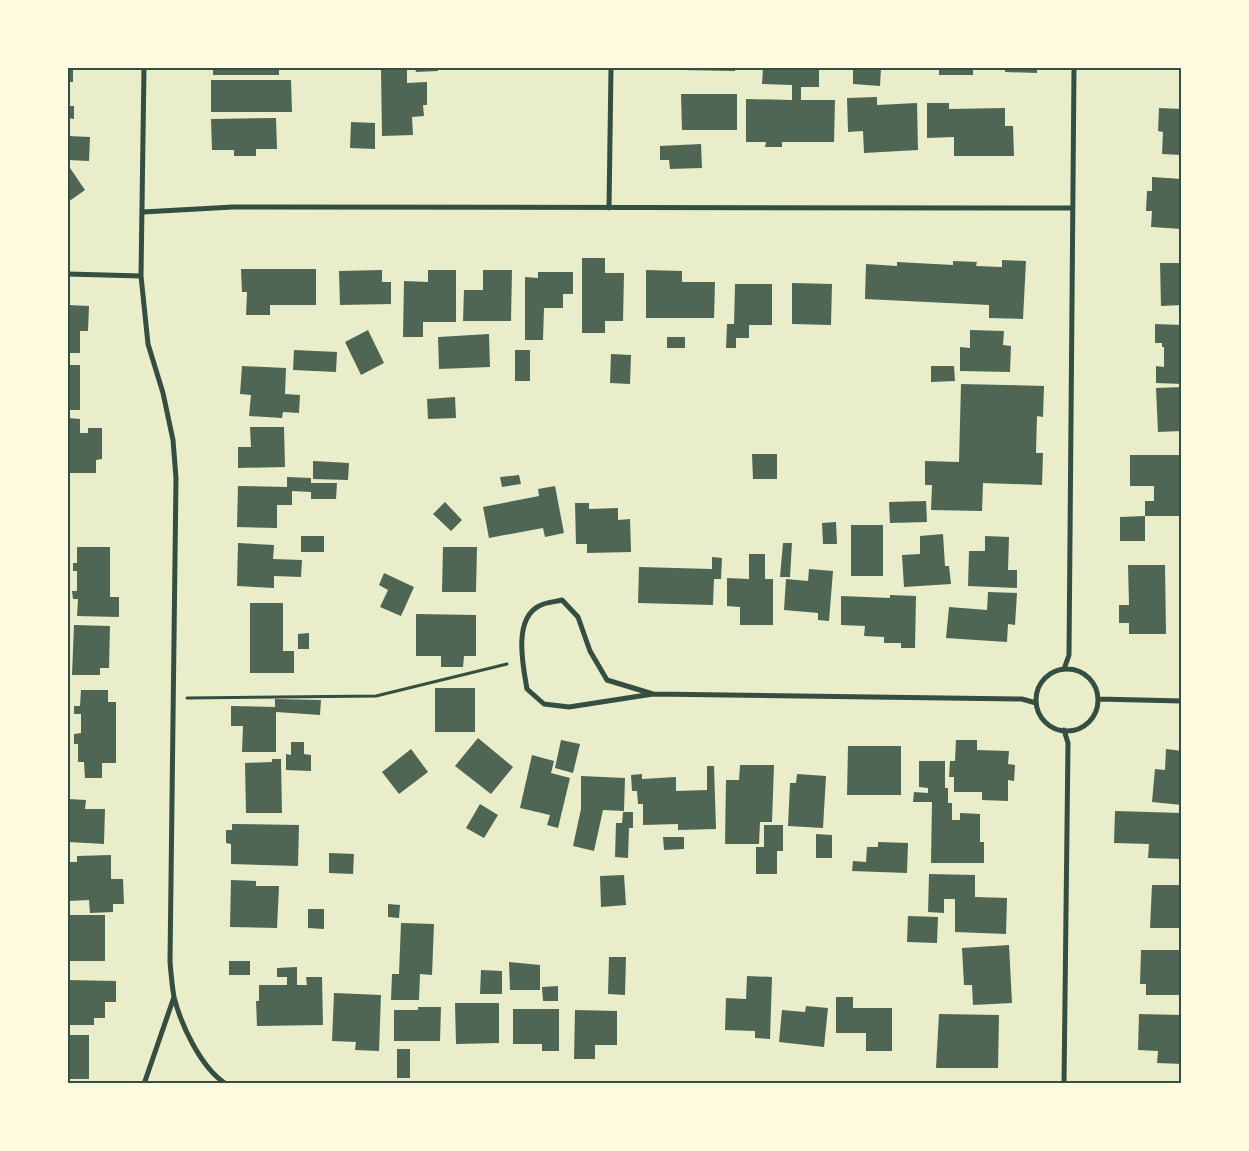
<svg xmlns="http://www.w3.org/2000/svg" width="1249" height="1151" font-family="Signika,sans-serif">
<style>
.building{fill:#4f6655}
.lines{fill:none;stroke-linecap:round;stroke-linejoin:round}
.path{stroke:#344e41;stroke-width:3}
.minor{stroke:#344e41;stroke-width:5}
.neatline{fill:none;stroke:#344e41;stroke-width:2}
</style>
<rect width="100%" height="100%" fill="#e9edc9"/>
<path class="building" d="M68,68H73V82H68Z
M213,68H279V75H213Z
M415,68H438V71L416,72Z
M681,68H735V71L681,70Z
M763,68H819V87H801V100H835L834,142H782V147H765L766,142H746V99L792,100V85L762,84Z
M853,68H881L880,86L853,84Z
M939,68H973V75H939Z
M1005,68H1037V73L1005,72Z
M407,69V83L427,82V105H423L424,116L412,117L413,135L382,136L381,70Z
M211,80H291L292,112H211Z
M681,94H737V130H682Z
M877,97V105L917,103L918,150L864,153L863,131L848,132L847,98Z
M927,103H949V109L1005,108V126H1013L1014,156H954V137L927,138Z
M68,106H74V119L68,118Z
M1159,108L1182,109V155L1162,154L1163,132L1158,131Z
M276,118L277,149H256V156H234V150H212L211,119Z
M351,122L375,123V149L350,148Z
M68,136L90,137L89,161L68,160Z
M701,144L702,168L670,169L669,160H660V146Z
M68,165L85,190L68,202Z
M1152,177L1182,179V229L1151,227L1152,211H1146L1147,191H1152Z
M582,258H605V273H624L623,321H605V333H582Z
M1002,260L1026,261L1023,319L989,318V305L865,299L866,264L897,266V262L953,265V261L977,262L976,266L1002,267Z
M1160,263H1182V305L1161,306Z
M241,269H316V305H270V315H246L247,292H242Z
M382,270V282H391V304L340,305L339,271Z
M428,270H456V322H423V337H403L404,281L428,282Z
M483,270H512L511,321H463L464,290H483Z
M646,270L682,271V282H715L714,318H646Z
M538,272H573V294H563V308H544L543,340H525V277L538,278Z
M792,283L832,284L831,325L792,324Z
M735,284H772V325H749V338H736V348H726L727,324H734Z
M68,305L89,306L88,331H80V353H68Z
M1155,324L1182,325V384L1156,383V366L1164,367V347H1162V343H1155Z
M368,330L384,363L361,375L345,342Z
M970,330L1004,331L1003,345L1011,346L1010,372L960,371V347L970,348Z
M489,334L490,367L439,369L438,337Z
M667,337H685V348H667Z
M294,350L337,352L336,372L293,370Z
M515,350H530V381H515Z
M611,354L631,355L630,384L610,383Z
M68,365H80V410H68Z
M242,366L286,368L285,394L300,395L299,413L283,412L282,418L249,416L251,395L240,394Z
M931,366H954L955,381L931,382Z
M961,384L1044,386L1043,417L1037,416L1036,453H1043L1042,485L983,483L982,511L931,510L932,485H925V461L959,462Z
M1182,387V431L1158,432L1156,388Z
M455,397L456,418L428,419L427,399Z
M68,418L80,419V433H88V428H102V459L96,460V473H68Z
M250,427H284L285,467L238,468V447H251Z
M752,454H777V479H753Z
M1130,455H1182V516H1145V501H1154V486H1130Z
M313,461L349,463L348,480L313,479Z
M519,475L521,484L502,487L500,477Z
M287,477L311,478V483H337L336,499H311V492L292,491V505H277V528L237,527L238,486L287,487Z
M555,486L564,533L545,537L543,528L489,538L483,507L539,496L538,489Z
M926,501L927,522L890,523L889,502Z
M445,502L462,520L451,531L433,514Z
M575,503H589V509L618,508V520L630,519L631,552L587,553V544H576Z
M1145,516V541H1120V517Z
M836,522L837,544H823L822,523Z
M851,525H883V576H851Z
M943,534L945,566H949L951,584L904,587L902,555L920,554V536Z
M301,536H324V552H301Z
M985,536L1009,537L1008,570H1017V588L968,586L969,551H985Z
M238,543L274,545L273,559L302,560L301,577L274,576V588L237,586Z
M783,543H792L790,577H780Z
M77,547H110V597H119V617L77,616L78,599H73L72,591H77V571H73V563H77Z
M443,547H477L476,592H442Z
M749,554H765V579H773V625H740V607L727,606V578L749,579Z
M712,557L722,558L721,579H714L713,605L638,603L639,567L712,569Z
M1128,565H1165L1166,634H1129V623H1119V605H1129Z
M809,569L833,571L829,621L818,620V613L784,610L786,579L808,581Z
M384,573L414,587L401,616L380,607L388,590L379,585Z
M988,592L1017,593L1015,625L1008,624L1007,642L946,638L949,607L987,610Z
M890,595L916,596L915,648H901V643H884V637L864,636L865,626L841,625V596L890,598Z
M250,603H283V651H294V673H250Z
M416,614L476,615V656H464L463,667H441V656H416Z
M74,625L110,626L109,668H100V675H72Z
M309,633V649H298V634Z
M435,688H475V732H435Z
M81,690H108V702H116V763H102V778H85L84,762H78V744H74V734L81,733V714H74V706H80Z
M275,699L321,700L320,715L276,712V752H242L243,726H231V706L275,707Z
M478,738L513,767L491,794L455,766Z
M561,740L580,744L573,773L555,768Z
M956,740H977V750L1009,751L1008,764L1015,765L1014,781L1008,780V801L982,800V792H954V777H949L950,761H955Z
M291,742H304V754L311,755V771L286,770V754L291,755Z
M848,746H901V795H847Z
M411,749L428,772L399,794L382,772Z
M1166,749L1182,751V805L1152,802L1155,769L1165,770Z
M532,755L554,761L551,773L570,778L558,828L547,825L550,815L520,808Z
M272,759H281L282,813H246L245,763L272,762Z
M919,761H945V788H948V803H952V820H960V813L980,814V842H984V863H931L932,802H913L914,792L928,793V788L919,787Z
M740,765H774L772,822H760L759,844H725L726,780H739Z
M707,766H714L716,829L678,830V824L643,825V804H638L637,791H632L631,775L642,774V779L676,777V791L707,790Z
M797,774L826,776L823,828L788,826L790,783H796Z
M581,776L625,778L624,811L603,810L594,851L573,846L581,809Z
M68,799L86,800L85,809H105L104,844L68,842Z
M480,804L498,815L484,838L466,828Z
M1115,811L1182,813V859L1148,858L1149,844L1114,843Z
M623,812H633V828H629L628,858L615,857L616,823H622Z
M232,824L299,825L298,866L231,864V844L226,843V830H232Z
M764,825H783V851H777V874H756V847H764Z
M816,834L832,835V858H816Z
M663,837H684V849L664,850Z
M878,842L908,843L907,873L852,871L853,861L866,862L867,847H878Z
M329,853L354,854L353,874L329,873Z
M111,855V879H123L124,904H113V912L90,913L89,900L68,901V862H77V856Z
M929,874L975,875V897L1007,898L1006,934L955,932V899H944V913L928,912Z
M624,875L626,905L601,907L600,876Z
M231,880L256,881V886H279L277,928L230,927Z
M1152,885H1182V928H1150Z
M388,904L400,905L399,918L388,917Z
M308,909H324V929L308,928Z
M69,915H105V961H68Z
M908,916L938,917L937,943L907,942Z
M401,923L434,924L432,975L420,974L419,1000H391L392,974H399Z
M1009,945L1012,1003L973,1005L972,985H964L962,948Z
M1141,950H1182V995H1146V984H1140Z
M609,957H626L625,995L608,994Z
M229,961H250V975H229Z
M509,962L540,965V990H510Z
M297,967V985H307L306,977H322L323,1025L257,1026L256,1001H259V985H287V977H277V968Z
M481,970L502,971V994H480Z
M747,976L772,977L770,1039L755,1038V1031L725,1030L726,998L746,999Z
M68,980L116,981V1002H105V1018H94V1025H68Z
M558,986V1001H543L542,987Z
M334,993L381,995L379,1051L355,1050L356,1042L332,1041Z
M836,997H853V1008H892V1051H866V1033H836Z
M455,1003H499V1043L456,1044Z
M806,1006L828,1008L824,1047L779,1042L782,1010L805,1012Z
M418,1007H441L440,1041H394V1010H418Z
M513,1009H559V1051H542V1044H513Z
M575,1010L617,1011V1045H595V1059H574Z
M939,1014L999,1015L998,1068H936Z
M1139,1014L1182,1015V1064L1157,1063L1158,1051L1138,1050Z
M68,1035H89V1079H68Z
M397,1049H410V1078H397Z"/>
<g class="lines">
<path class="path" d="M187,698L376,696L507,664"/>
<path class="minor" d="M144,68L141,276L148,344L163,393L173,440L176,478L170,962C171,974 172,986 174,997C181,1025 201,1068 226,1084
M609,208L611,68
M143,212L233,207L1073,208
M68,274L141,276
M1064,669L1069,655L1074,68
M1036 700a31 31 0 1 1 62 0a31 31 0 1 1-62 0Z
M653,694L569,707L544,704L527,689C523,666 513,619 539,606C545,602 555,602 562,600L578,617L590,651L607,680L653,694L1022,699L1036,703
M1098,699L1182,701
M1064,730L1068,743L1064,1084
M144,1084L174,997"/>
</g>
<rect width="1249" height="1151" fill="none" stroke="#fefae0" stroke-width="138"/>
<rect x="69" y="69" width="1111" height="1013" class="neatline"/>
</svg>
